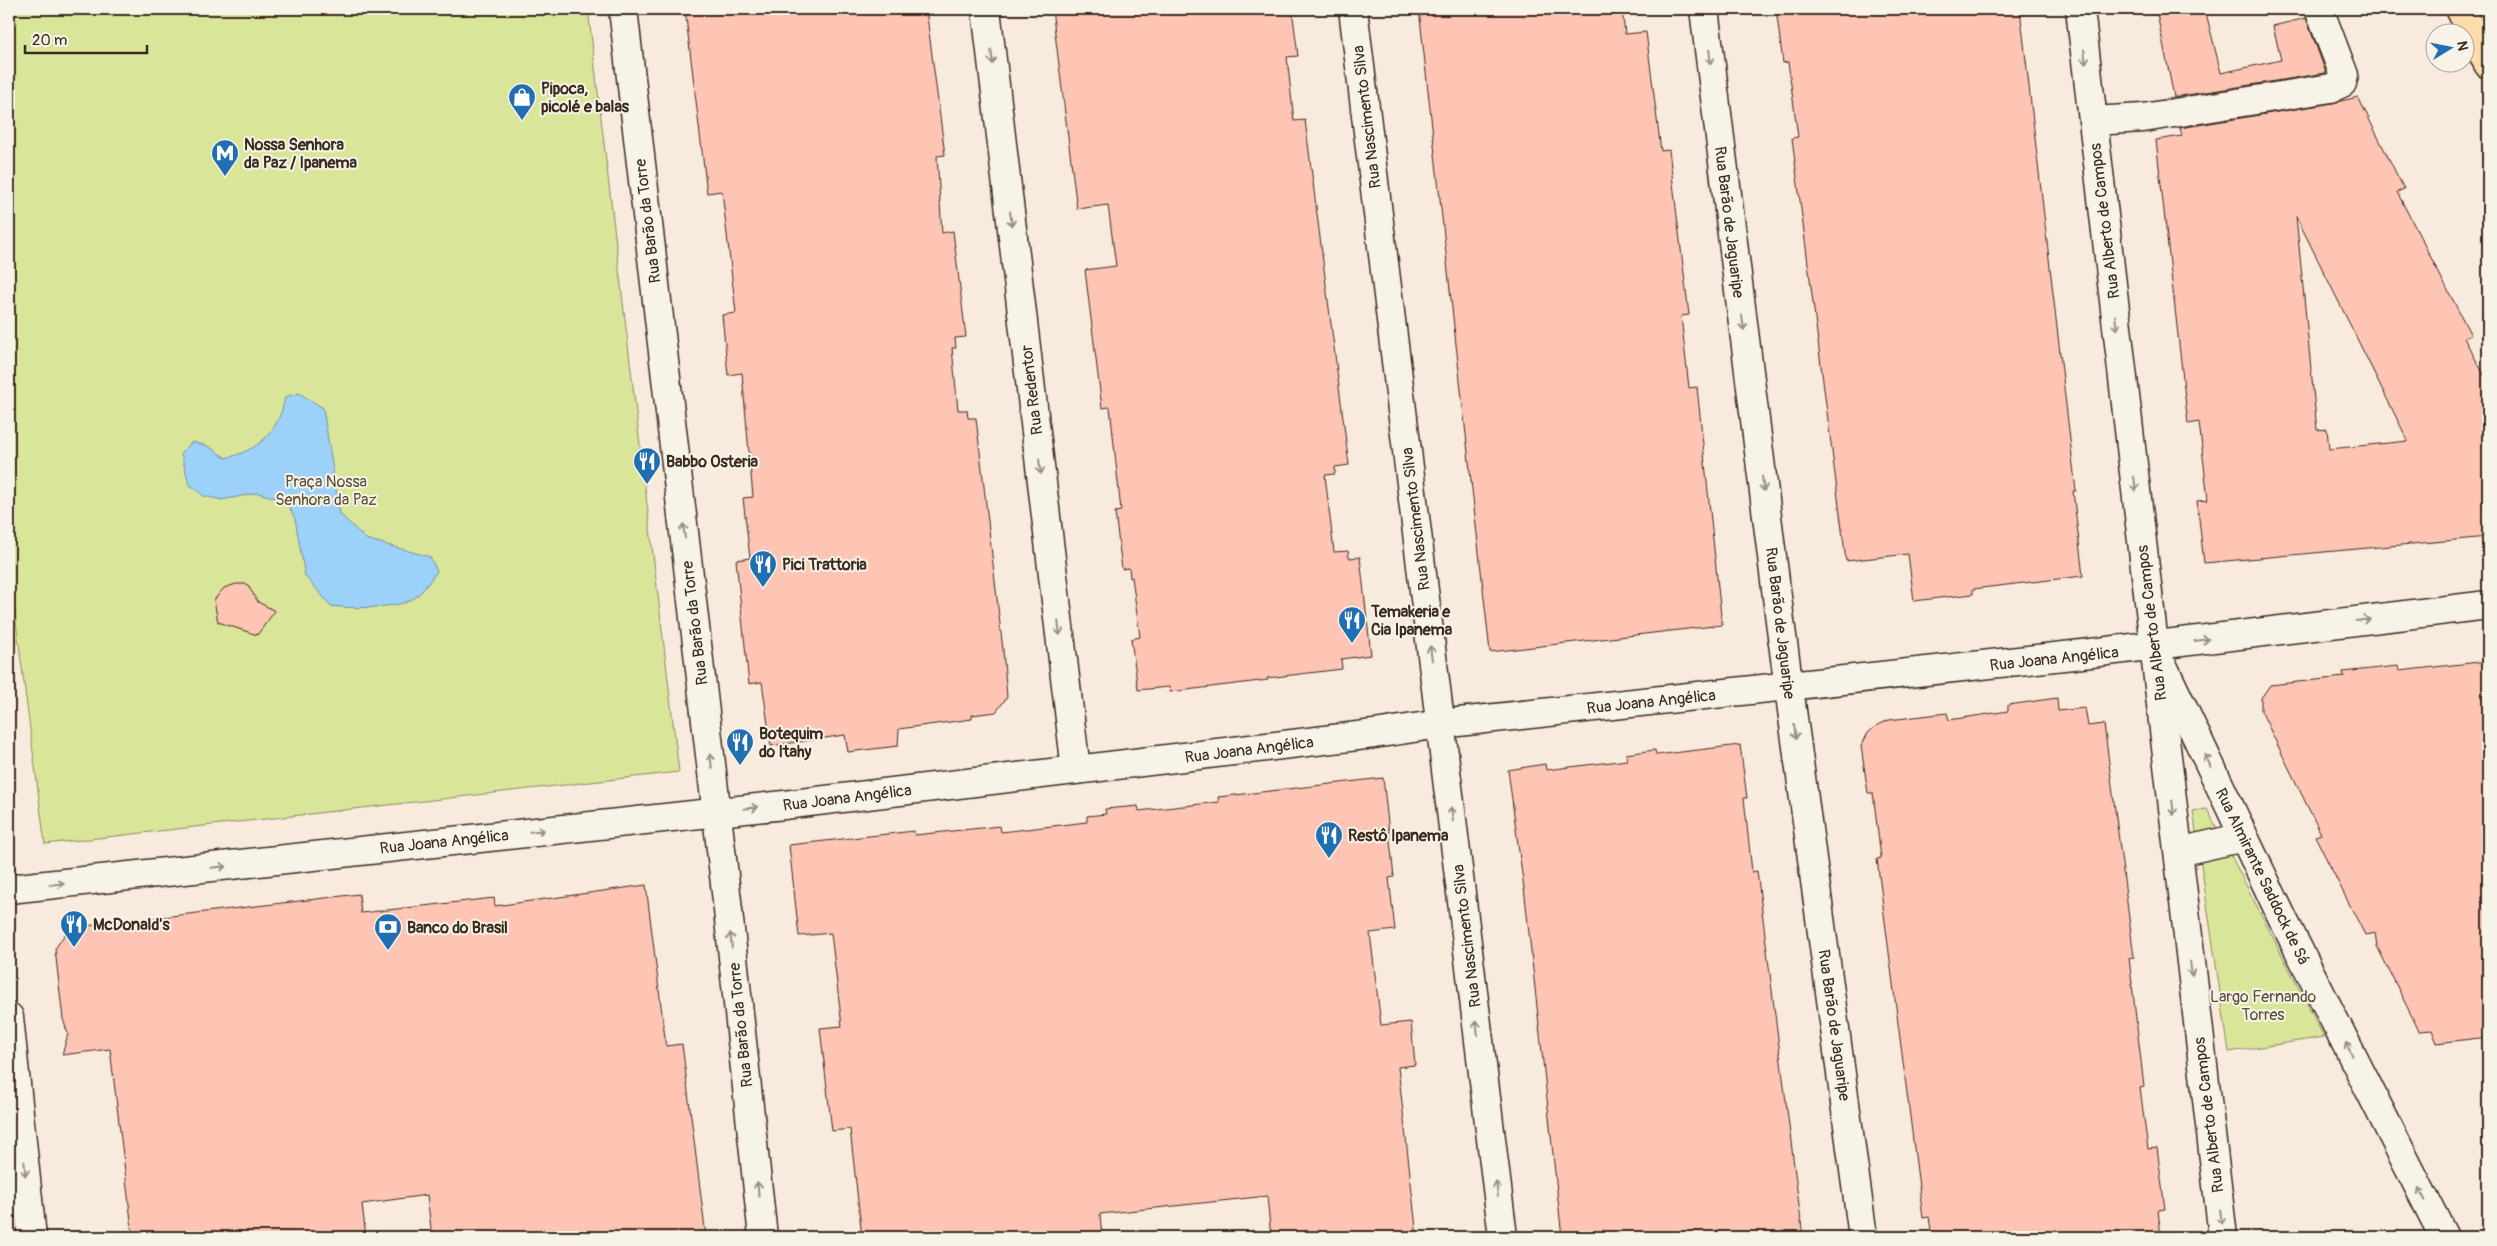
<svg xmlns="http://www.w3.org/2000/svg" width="2497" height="1246" font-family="Pangolin,sans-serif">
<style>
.green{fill:#d9e699;stroke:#8a885c}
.water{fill:#9cd1fa;stroke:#758ea2}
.building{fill:#ffc5b4;stroke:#3b2a1e;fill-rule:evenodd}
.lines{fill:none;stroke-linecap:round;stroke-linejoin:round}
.minor-casing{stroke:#3b2a1e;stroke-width:31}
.secondary-casing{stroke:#3b2a1e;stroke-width:31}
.trunk-casing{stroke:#3b2a1e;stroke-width:31}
.minor{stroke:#f7f3e8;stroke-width:28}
.secondary{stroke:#f7f3e8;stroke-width:28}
.trunk{stroke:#fddcac;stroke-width:28}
.oneway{stroke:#998e83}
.labels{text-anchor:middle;stroke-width:4;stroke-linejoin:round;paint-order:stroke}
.poi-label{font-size:16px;font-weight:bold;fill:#3b2a1e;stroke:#f7f3e8;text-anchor:start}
.street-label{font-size:16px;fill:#3b2a1e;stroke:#f7f3e8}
.park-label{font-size:16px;fill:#5b5037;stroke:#f7f3e8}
</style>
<rect width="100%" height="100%" fill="#f9eade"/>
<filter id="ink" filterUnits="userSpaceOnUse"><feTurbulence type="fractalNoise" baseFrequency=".02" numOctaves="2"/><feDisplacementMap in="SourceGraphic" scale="10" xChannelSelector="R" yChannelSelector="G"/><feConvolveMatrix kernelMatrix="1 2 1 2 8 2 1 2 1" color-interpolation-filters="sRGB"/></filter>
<g filter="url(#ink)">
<path class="green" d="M9,9H588L679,772L45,844L9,568Z
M2207,809L2324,1037L2229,1052L2193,811Z"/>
<path class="water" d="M299,393L323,408L340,514L366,539L430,557L437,571C429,582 420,597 407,602C388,608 350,609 331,606L305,576L295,519L286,500L257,493L222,500L204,496L189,484L181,453L192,442L208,446L226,458C259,450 279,432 285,397Z"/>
<path class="building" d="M685,9H926L945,155L937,156L942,233L953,231L966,337L955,338L956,348H952L958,410H967L968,418H976L1003,650L1007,697L996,712L972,715V719L899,729L898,746L848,752L845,735L771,746L762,682L749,684L736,560L750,558L743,498L753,497L742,373L728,375L722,315L736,313L722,191L707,193Z
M1052,9H1292L1298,56L1287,57L1294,121L1305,120L1349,465L1335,467V474L1325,475L1334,552L1348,551L1349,558L1360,557L1371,655L1341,659L1342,669L1267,678L1268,680L1170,692L1169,687L1138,690L1131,639L1140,637L1132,577L1130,578L1129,568L1122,569L1115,512L1121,511L1110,407L1102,408L1085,270L1116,266L1108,205L1077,209Z
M1419,9H1622L1625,34L1646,32L1661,151L1669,150L1689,315L1681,316L1689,388L1697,387L1722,625L1490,652Z
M1776,9H2020L2076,491H2073L2083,576L1973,589V594L1914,601L1908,554L1846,561L1792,138L1798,137L1788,62L1783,63Z
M2156,9H2205L2221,73L2281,60L2273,26L2306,18L2326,73L2174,97Z
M2358,97L2404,189L2397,192L2471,335L2464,338L2488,382V537L2204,563L2197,501L2208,500L2199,422L2188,424L2156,140L2182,136L2180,128L2333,103ZM2296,216L2408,441L2329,449L2327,429L2317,430Z
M236,584H247L258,602L275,611L257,635L218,622L214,600L224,588Z
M2488,661V1037L2437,1043L2432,1030L2419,1031L2377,946L2375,933L2365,935L2335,876L2315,836L2321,834L2261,711V698L2270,685L2344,677L2343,672L2398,666L2399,671Z
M2057,698L2058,711L2085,708L2088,726L2104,724L2134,957L2129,958L2144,1087L2140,1088L2148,1149L2157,1148L2165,1209L2158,1210L2161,1237H1932L1929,1217L1923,1218L1877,859L1881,858L1873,793H1868L1861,746L1868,733L1876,726L1889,720L1947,713L1949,720L2008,711V705Z
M1740,745L1747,798H1744L1752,872L1757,871L1803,1237H1562L1525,896L1508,770L1545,764L1546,770L1627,760L1626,754L1655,750L1656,755Z
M1383,778L1394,877L1389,878L1395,930L1370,933L1381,1025L1411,1022L1415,1065L1398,1067L1417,1237H1271L1267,1196L1100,1214L1102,1237H862L850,1129L832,1131L820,1028L842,1026L831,933L799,936L789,845L914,831L915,835L1000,826L1001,832L1087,822V816L1106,814L1105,809L1138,806L1139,811L1219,802L1218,797Z
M646,885L666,1046L682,1044L706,1237H432L427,1195L362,1204L366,1237H133L110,1049L62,1055L68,1034L63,1019L55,949L69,928L359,894L361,913L494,898L495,906Z"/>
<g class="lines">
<g class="minor-casing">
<path id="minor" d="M623,9L727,901L763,1237
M986,9L1076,770
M1353,9L1503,1237
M1704,9L1780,621L1863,1237
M2080,9L2223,1237
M2093,121L2143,118L2331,88L2342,83L2344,75L2319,9
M2164,668L2282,917L2444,1237
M2178,852L2244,837
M9,889L784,805L1374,734L1440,724L2091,653L2488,605"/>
</g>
<g class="secondary-casing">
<path id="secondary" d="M9,1017L32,1237"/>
</g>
<g class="trunk-casing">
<path id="trunk" d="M2460,9L2488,64"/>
</g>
<use href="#minor" class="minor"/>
<use href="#secondary" class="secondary"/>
<use href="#trunk" class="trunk"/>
</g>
<defs><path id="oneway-shaft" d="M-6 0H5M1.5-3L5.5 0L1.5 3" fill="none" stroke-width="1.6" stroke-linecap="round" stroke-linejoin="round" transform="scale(1.25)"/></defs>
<g class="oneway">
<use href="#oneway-shaft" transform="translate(992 57) rotate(83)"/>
<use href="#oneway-shaft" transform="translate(1710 57) rotate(83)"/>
<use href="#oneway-shaft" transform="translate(2085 57) rotate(83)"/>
<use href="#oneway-shaft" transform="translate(1011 219) rotate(83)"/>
<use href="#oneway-shaft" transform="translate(1743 323) rotate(83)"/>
<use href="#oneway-shaft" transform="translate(2116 323) rotate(83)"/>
<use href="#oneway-shaft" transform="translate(1040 467) rotate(83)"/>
<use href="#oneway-shaft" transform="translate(1763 484) rotate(83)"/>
<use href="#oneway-shaft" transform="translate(2135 484) rotate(83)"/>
<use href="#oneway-shaft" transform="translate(684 531) rotate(-97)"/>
<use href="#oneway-shaft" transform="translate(2363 620) rotate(-7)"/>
<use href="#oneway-shaft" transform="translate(1059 628) rotate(83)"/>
<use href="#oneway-shaft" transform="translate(2202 640) rotate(-7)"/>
<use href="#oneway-shaft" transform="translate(1431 653) rotate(-97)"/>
<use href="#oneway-shaft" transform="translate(1795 732) rotate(82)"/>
<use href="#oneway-shaft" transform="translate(711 761) rotate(-97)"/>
<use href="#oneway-shaft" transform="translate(2208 761) rotate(-115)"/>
<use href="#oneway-shaft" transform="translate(751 808) rotate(-6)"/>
<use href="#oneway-shaft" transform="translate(2173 808) rotate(84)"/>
<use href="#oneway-shaft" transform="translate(1452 814) rotate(-97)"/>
<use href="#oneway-shaft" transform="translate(537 831) rotate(-6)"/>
<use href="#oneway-shaft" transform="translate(219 867) rotate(-6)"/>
<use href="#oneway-shaft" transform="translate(57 884) rotate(-5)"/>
<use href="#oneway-shaft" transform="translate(731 940) rotate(-96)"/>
<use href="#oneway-shaft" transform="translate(2191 969) rotate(83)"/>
<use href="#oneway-shaft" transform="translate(1477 1028) rotate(-97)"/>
<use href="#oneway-shaft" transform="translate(2349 1049) rotate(-117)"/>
<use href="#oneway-shaft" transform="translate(25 1169) rotate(84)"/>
<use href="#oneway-shaft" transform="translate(758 1189) rotate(-96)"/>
<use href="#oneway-shaft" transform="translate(1497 1189) rotate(-97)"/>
<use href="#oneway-shaft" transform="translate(2422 1194) rotate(-117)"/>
<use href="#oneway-shaft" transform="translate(2221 1217) rotate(83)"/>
</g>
</g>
<defs>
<g id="shop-pin" transform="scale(1.4375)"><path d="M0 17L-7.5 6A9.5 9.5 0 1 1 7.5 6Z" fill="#1f6fb2" stroke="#f7f3e8"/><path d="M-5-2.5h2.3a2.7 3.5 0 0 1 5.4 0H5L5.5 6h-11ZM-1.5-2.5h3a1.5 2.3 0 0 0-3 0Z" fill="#fff"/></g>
<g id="metro-pin" transform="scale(1.4375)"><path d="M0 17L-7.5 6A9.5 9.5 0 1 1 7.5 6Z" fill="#1f6fb2" stroke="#f7f3e8"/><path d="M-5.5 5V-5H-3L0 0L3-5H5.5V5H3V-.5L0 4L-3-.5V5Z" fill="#fff"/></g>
<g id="restaurant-pin" transform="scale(1.4375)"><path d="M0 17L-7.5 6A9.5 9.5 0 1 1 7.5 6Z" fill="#1f6fb2" stroke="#f7f3e8"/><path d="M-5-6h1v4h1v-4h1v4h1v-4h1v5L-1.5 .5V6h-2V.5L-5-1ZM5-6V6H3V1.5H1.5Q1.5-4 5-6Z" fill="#fff"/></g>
<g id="bank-pin" transform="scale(1.4375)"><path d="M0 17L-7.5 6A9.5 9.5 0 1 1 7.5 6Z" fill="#1f6fb2" stroke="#f7f3e8"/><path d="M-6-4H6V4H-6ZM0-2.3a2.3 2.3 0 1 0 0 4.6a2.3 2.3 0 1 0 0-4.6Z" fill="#fff"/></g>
</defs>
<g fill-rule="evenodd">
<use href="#shop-pin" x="522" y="97"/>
<use href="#metro-pin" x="225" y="153"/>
<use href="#restaurant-pin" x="647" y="461"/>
<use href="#restaurant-pin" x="763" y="564"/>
<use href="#restaurant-pin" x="1352" y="620"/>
<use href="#restaurant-pin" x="740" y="742"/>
<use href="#restaurant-pin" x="1329" y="835"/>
<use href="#restaurant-pin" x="74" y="924"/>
<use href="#bank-pin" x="388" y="927"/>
</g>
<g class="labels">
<g class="poi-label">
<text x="541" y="94">Pipoca,<tspan x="541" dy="18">picolé e balas</tspan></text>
<text x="244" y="150">Nossa Senhora<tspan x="244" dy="18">da Paz / Ipanema</tspan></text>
<text x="666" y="467">Babbo Osteria</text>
<text x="782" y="570">Pici Trattoria</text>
<text x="1371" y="617">Temakeria e<tspan x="1371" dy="18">Cia Ipanema</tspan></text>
<text x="759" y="739">Botequim<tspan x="759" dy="18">do Itahy</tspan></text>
<text x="1348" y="841">Restô Ipanema</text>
<text x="93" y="930">McDonald's</text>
<text x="407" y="933">Banco do Brasil</text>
</g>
<g class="street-label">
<text transform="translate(1366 117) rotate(-97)" y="6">Rua Nascimento Silva</text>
<text transform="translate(647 221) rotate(-97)" y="6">Rua Barão da Torre</text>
<text transform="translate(2104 221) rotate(-97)" y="6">Rua Alberto de Campos</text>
<text transform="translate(1730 222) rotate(83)" y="6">Rua Barão de Jaguaripe</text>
<text transform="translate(1031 390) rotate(-97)" y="6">Rua Redentor</text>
<text transform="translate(1415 519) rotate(-97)" y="6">Rua Nascimento Silva</text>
<text transform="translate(694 623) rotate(-97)" y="6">Rua Barão da Torre</text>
<text transform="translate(1781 623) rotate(83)" y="6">Rua Barão de Jaguaripe</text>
<text transform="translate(2151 623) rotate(-97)" y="6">Rua Alberto de Campos</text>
<text transform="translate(2054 658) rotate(-6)" y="6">Rua Joana Angélica</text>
<text transform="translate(1651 701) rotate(-6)" y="6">Rua Joana Angélica</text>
<text transform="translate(1249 749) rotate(-7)" y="6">Rua Joana Angélica</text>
<text transform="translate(847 797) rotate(-7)" y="6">Rua Joana Angélica</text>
<text transform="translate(444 841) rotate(-6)" y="6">Rua Joana Angélica</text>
<text transform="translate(2263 876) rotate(64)" y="6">Rua Almirante Saddock de Sá</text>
<text transform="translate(1466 936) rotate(-97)" y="6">Rua Nascimento Silva</text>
<text transform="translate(740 1025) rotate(-96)" y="6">Rua Barão da Torre</text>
<text transform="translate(1835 1025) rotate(82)" y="6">Rua Barão de Jaguaripe</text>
<text transform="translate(2208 1115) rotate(-97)" y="6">Rua Alberto de Campos</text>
</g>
<g class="park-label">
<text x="326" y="487">Praça Nossa<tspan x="326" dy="18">Senhora da Paz</tspan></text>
<text x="2263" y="1002">Largo Fernando<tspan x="2263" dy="18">Torres</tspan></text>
</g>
</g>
<rect width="2497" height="1246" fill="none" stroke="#f7f3e8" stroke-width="30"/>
<rect x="15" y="15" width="2467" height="1216" fill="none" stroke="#3b2a1e" stroke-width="2" filter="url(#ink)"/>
<g transform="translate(2450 48) rotate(80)"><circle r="24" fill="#f7f3e8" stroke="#aca397"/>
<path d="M0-4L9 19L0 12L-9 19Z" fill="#1f6fb2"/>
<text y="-8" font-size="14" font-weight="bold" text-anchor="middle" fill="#3b2a1e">N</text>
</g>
<path d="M25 45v8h122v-8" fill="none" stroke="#3b2a1e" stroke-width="2.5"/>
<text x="32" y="45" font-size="15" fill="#3b2a1e" stroke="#f7f3e8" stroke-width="4" paint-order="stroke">20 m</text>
</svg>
